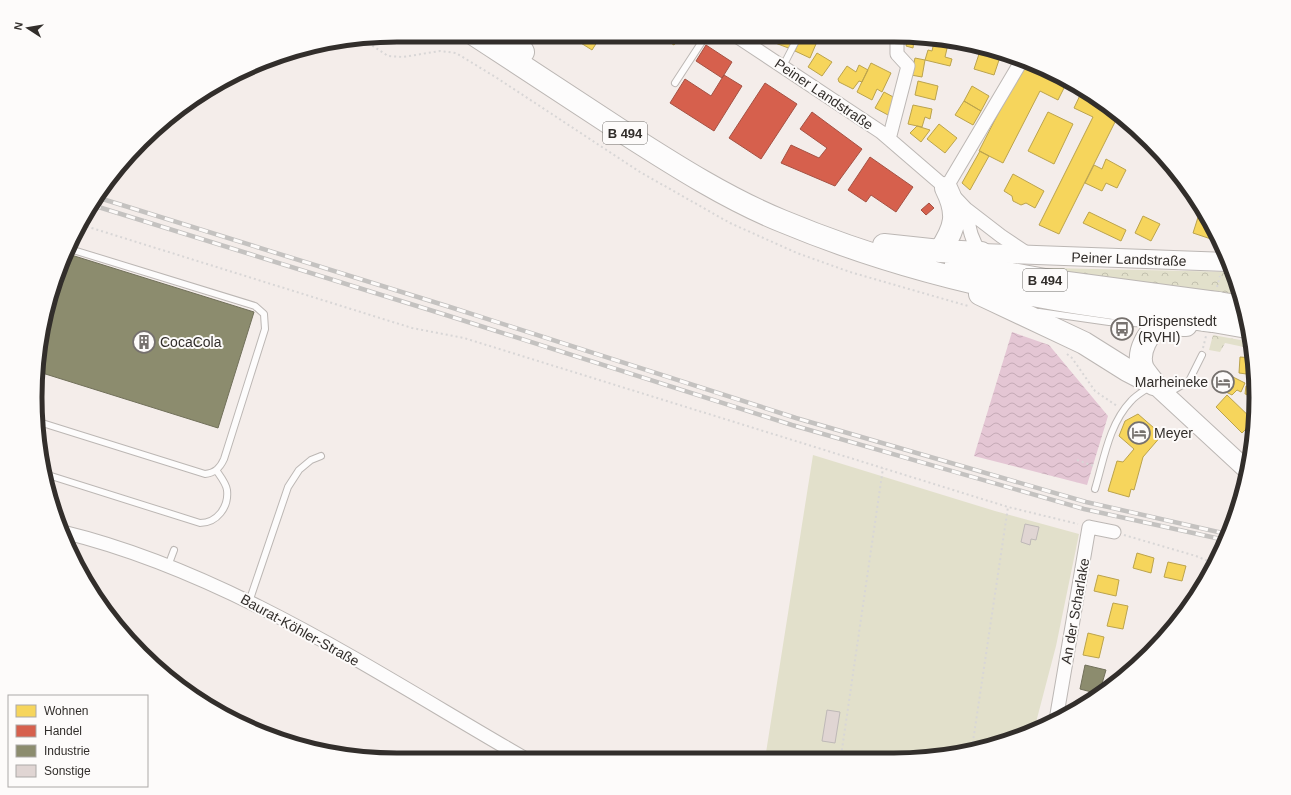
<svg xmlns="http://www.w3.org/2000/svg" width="1291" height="795" font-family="Arial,sans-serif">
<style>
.forest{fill:url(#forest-crowns)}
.green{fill:#e2e0cb}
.water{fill:url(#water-waves)}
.homes{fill:#f6d55c;stroke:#bba34d}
.shops{fill:#d6604d;stroke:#a55143}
.industry{fill:#8c8c6e;stroke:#71705a}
.building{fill:#e0d5d3;stroke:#beb8b7}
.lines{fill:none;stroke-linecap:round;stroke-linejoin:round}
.lane-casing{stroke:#bcb7b4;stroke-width:8}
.street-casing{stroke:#bcb7b4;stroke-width:15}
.secondary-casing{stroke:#bcb7b4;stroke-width:20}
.highway-casing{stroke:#bcb7b4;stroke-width:24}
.path{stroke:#d8d6d6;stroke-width:2;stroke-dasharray:2 3;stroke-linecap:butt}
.lane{stroke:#fdfcfc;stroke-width:6}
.street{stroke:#fdfcfc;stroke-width:13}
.secondary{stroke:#fdfcfc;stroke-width:18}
.highway{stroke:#fdfcfc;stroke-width:22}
.rail-casing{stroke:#c4c2c0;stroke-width:4.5}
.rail{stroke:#fdfbfa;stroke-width:3;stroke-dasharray:9;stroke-linecap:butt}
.highway-bridge-casing{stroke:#bcb7b4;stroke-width:24;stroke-linecap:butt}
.highway-bridge{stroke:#fdfcfc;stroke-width:22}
.labels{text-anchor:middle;stroke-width:4;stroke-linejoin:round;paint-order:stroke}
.shield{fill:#fdfbfa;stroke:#6f6c69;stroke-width:1}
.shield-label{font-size:13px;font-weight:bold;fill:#322e2b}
.street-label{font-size:14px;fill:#322e2b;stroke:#fdfbfa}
.poi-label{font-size:14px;fill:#322e2b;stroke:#fdfbfa;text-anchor:start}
.rim{fill:none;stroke:#322e2b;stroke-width:5}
</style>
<defs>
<pattern id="forest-crowns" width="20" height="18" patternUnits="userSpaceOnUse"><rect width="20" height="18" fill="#e2e0cb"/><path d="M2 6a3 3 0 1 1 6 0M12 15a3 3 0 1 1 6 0" fill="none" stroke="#c2c0ae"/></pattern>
<pattern id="water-waves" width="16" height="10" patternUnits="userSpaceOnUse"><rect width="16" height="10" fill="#e4c6d4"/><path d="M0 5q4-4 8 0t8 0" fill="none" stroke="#c4aab6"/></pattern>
</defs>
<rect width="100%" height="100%" fill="#f4edea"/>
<path class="forest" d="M1009,267L1233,272L1241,300Z
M1213,335L1251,342L1253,349L1225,343L1220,352L1209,350Z"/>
<path class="green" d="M813,455L995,511L1079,534L1056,646L1034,730L1010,741L917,759H765Z"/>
<path class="water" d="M1012,332L1049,345L1108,416L1087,485L974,456Z"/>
<path class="homes" d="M578,36H601L592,50L576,40Z
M659,36L679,37L674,45Z
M771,37H795L791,49L770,41Z
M801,37H819L810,58L795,51Z
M908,38H922L921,42L914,40L913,48L906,46Z
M935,38L949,40L945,57L952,59L950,66L925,60L928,50L932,51Z
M958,43L1001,54L994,75L974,69L979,54L957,47Z
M817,53L832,62L822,76L808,67Z
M915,58L925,60L922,77L911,75Z
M1025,61L1032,63L1067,82L1058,100L1040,91L1003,163L979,151Z
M871,63L891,73L882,92L877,89L872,100L857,92Z
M859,65L868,70L862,82L859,81L853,89L839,82L838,79L847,66L856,72Z
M918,81L938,86L935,100L915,95Z
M972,86L989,96L981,111L964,101Z
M1082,91L1119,114L1059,234L1039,225L1093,117L1074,108Z
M884,92L897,99L888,115L875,108Z
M964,101L981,111L973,125L955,115Z
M913,105L932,109L930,119L925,117L922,127L908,124Z
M1048,112L1073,124L1054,164L1028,151Z
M939,124L957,138L945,153L927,139Z
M917,126L930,130L921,142L910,133Z
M980,151L989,156L970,190L962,183Z
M1106,159L1126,170L1117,188L1106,183L1102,191L1085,183L1094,165L1102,169Z
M1013,174L1044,191L1035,208L1026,203L1021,205L1013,201L1012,196L1004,191Z
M1200,211L1205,212L1216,234L1214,240L1193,233Z
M1089,212L1126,230L1121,241L1083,223Z
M1143,216L1160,224L1151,241L1135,233Z
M1240,357L1253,358L1254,375L1239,373Z
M1221,371L1245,383L1241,392L1237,390L1232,395L1214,386Z
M1246,386L1254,387V396L1245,394Z
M1227,395L1254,421L1242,433L1216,407Z
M1138,414L1162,435L1143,457L1134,490L1131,489L1129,497L1108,491L1117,461L1123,462L1134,449L1119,436L1125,421Z
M1137,553L1154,558L1151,573L1133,568Z
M1168,562L1186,566L1182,581L1164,577Z
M1098,575L1119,580L1116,596L1094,591Z
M1113,603L1128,606L1123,629L1107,626Z
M1088,633L1104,637L1099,658L1083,655Z"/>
<path class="shops" d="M706,45L732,62L722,78L696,61Z
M724,75L742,86L714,131L670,103L685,79L711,96Z
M765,83L797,104L761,159L729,138Z
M812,112L862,149L835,186L781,163L791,145L819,158L827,148L800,129Z
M870,157L913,187L896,212L871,195L866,202L848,190Z
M929,203L934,208L926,215L921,210Z"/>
<path class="industry" d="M68,254L254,312L218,428L39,372L54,281Z
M1085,665L1106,670L1099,694L1080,689Z"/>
<path class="building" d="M1025,524L1039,527L1036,540L1031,539L1030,545L1021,542Z
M827,710L840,712L835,743L822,741Z"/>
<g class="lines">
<g class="lane-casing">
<path id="lane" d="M783,66L798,37
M675,83L705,37
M1039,312L1109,322L1153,324
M1167,394L1189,381L1202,355
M39,422L205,474C215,473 220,468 224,459L265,329L264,314L255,306L70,249
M48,475L200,523C217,523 229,507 227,490C226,483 220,476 216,470
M1095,489C1104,459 1109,424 1131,401C1136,395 1144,391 1151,386
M168,566L174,550
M249,602L288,487L299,470L311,460L321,456"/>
</g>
<g class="street-casing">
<path id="street" d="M738,37L881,132L946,188L966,209L1001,236L1028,254
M889,139L908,66L897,54V38
M946,188L1022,60
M966,209C969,226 970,239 981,253
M63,532C228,572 378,674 524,758
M1056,720L1089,527L1114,532"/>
</g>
<g class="secondary-casing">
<path id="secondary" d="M981,253L1228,262
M1154,384L1247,470"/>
</g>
<g class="highway-casing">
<path id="highway" d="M475,35C525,68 575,101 626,134C676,166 728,199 782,221C866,256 954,281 1043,297C1096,307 1151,313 1205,320
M514,36L523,52
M884,245L940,251L981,253
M940,251C956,227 959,214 946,188
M956,264L1045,280L1209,302
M980,294L1084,343L1127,370L1154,384
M1218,303L1243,307
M1213,321L1247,327
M1154,384C1151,379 1146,374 1143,369C1136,353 1148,329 1164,325C1171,324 1180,325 1186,325"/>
</g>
<path class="path" d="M364,40L388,56L403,57L440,51L456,53L497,78L640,172L730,223L797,253L850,272L968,306
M82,225L412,328L464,338L1008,507L1078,524
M1217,287L1220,276
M1203,348L1206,336
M1067,354L1072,358L1095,391L1117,406
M1077,460L1094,466
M1124,535L1196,556L1215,564
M972,748L1008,507
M855,759L841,756L883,468"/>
<use href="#lane" class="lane"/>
<use href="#street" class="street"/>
<use href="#secondary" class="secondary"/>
<use href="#highway" class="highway"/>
<g class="rail-casing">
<path id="rail" d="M96,197L450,307L796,418L1086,502L1227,534
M92,205L446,315L792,425L1084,509L1225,540"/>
</g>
<use href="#rail" class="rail"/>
<g class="highway-bridge-casing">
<path id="highway-bridge" d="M1209,302L1218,303
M1205,320L1213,321"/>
</g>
<use href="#highway-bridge" class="highway-bridge"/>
</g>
<defs>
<g id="bus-ring" transform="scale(1.15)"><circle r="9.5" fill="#fdfbfa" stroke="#76716e" stroke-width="1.5"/><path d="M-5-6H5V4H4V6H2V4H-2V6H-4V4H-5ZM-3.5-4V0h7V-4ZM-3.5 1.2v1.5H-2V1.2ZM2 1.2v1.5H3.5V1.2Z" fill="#76716e"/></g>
<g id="building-ring" transform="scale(1.15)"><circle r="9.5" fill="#fdfbfa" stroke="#76716e" stroke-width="1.5"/><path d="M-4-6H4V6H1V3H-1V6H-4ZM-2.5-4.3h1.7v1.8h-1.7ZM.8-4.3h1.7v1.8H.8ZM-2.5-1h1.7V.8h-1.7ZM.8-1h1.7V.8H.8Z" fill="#76716e"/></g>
<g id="hotel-ring" transform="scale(1.15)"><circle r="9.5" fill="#fdfbfa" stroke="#76716e" stroke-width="1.5"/><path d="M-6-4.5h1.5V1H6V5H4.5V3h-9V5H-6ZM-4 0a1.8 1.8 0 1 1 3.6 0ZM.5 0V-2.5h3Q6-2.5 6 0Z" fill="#76716e"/></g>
</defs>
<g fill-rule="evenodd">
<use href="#bus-ring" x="1122" y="329"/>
<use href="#building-ring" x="144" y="342"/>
<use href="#hotel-ring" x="1223" y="382"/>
<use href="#hotel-ring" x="1139" y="433"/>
</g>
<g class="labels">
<g class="shield">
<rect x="603" y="122" width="44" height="22" rx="3"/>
<rect x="1023" y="269" width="44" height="22" rx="3"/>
</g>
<g class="shield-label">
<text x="625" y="138">B 494</text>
<text x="1045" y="285">B 494</text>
</g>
<g class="street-label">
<text transform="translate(824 94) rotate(34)" y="5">Peiner Landstraße</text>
<text transform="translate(1129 259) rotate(2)" y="5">Peiner Landstraße</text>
<text transform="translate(1075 611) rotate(-80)" y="5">An der Scharlake</text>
<text transform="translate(300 630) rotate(29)" y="5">Baurat-Köhler-Straße</text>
</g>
<g class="poi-label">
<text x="1138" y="326">Drispenstedt<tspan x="1138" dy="16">(RVHI)</tspan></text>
<text x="160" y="347">CocaCola</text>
<text x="1208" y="387" text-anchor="end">Marheineke</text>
<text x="1154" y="438">Meyer</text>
</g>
</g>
<path d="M0 0H1291V795H0ZM397 42H894A355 355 0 0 1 1249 397V398A355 355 0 0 1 894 753H397A355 355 0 0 1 42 398V397A355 355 0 0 1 397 42Z" fill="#fdfbfa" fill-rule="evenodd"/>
<path class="rim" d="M397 42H894A355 355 0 0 1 1249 397V398A355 355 0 0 1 894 753H397A355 355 0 0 1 42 398V397A355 355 0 0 1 397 42Z"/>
<rect x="8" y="695" width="140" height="92" fill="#fdfbfa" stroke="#aca9a7"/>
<rect x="16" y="705" width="20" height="12" fill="#f6d55c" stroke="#aca9a7"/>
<text x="44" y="715" font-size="12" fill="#322e2b">Wohnen</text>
<rect x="16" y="725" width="20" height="12" fill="#d6604d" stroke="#aca9a7"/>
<text x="44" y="735" font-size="12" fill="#322e2b">Handel</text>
<rect x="16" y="745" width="20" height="12" fill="#8c8c6e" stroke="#aca9a7"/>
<text x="44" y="755" font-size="12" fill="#322e2b">Industrie</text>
<rect x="16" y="765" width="20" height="12" fill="#e0d5d3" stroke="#aca9a7"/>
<text x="44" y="775" font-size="12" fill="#322e2b">Sonstige</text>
<g transform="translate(28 28) rotate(282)" stroke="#fdfbfa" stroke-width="3" paint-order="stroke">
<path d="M0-3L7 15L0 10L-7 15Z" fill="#322e2b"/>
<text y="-6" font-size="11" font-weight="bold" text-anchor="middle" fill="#322e2b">N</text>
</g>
</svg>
